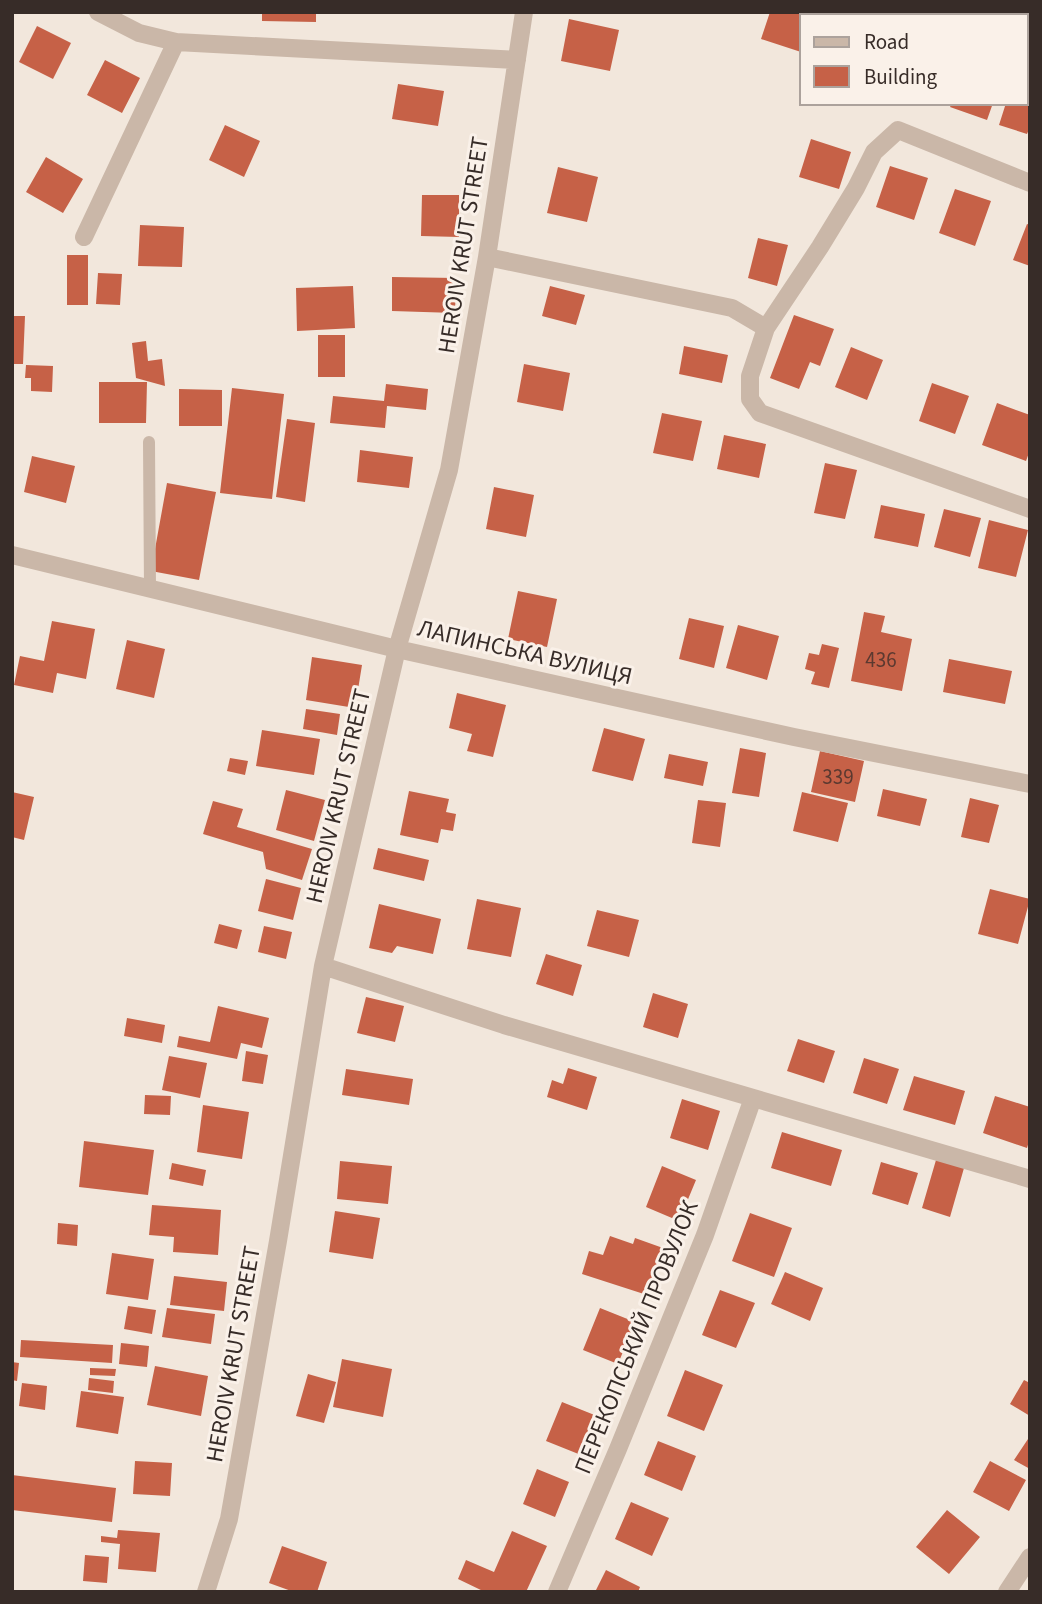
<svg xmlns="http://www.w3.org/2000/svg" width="1042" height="1604" font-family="'Source Sans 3',sans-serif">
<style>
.building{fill:#c66147}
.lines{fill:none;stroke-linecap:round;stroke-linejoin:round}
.lane{stroke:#cab7a8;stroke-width:12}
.street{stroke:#cab7a8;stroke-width:18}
.labels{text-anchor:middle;stroke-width:6;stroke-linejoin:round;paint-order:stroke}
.number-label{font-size:21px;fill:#5b3930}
.street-label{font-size:24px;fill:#372c28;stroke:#faf1e9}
</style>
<rect width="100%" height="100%" fill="#f2e7dc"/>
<path class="building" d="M262,12H316V22L262,21Z
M770,12H815L814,16H802L801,52L761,39Z
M569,19L619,30L610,71L561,61Z
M37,26L71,43L53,79L19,62Z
M105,60L140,78L122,113L87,95Z
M398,84L444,91L438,126L392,119Z
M1026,90L1030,92V127L1027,134L999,125L1006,103H1026Z
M952,103H993L987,120L950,107Z
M225,125L260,141L244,177L209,160Z
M811,139L851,152L839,189L799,177Z
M46,157L83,179L63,213L26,192Z
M890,166L928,178L914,220L876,207Z
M558,167L598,177L587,222L547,213Z
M955,189L991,201L975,246L939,233Z
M422,195H459V237L421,236Z
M1027,224L1030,225V266L1013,260Z
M140,225L184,227L182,267L138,266Z
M758,238L788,245L777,286L748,278Z
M67,255H88V305H67Z
M98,273L122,274L120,305L96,304Z
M392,277L456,278L455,313L392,311Z
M353,286L355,328L297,331L296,288Z
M550,286L585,295L576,325L542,316Z
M794,315L834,329L820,366L810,362L799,389L770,378Z
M12,316H25L23,364H12Z
M318,335H345V377H318Z
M146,341L148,361L162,359L165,386L136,378L132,343Z
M684,346L728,355L722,383L679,374Z
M851,347L883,360L867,400L835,387Z
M524,364L570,373L563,411L517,402Z
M26,365L53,366L52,392L31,391V378H25Z
M99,382H147L146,423H99Z
M932,383L969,396L955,434L919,421Z
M386,384L428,389L426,410L387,406L385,428L330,423L333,396L384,401Z
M232,388L284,394L272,499L220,493Z
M179,389L222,390V426H179Z
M997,403L1030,415V450L1026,461L982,445Z
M662,413L702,421L693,461L653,453Z
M287,419L315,423L305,502L276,497Z
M724,435L766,444L759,478L717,469Z
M360,450L413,457L409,488L357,482Z
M32,456L75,466L66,503L24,492Z
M825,463L857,470L845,519L814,513Z
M167,483L216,492L199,580L151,571Z
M494,487L534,495L526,537L486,529Z
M881,505L925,514L918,547L874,538Z
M944,509L981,518L970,557L934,547Z
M989,520L1028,530L1016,577L978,568Z
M518,591L557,599L547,647L508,639Z
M864,612L885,616L881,632L912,639L902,691L851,681Z
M689,618L724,626L714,668L679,659Z
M52,621L95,629L86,679L57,673L53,693L14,685L20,656L44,661Z
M738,625L779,636L767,680L726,668Z
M127,640L165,649L154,698L116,689Z
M822,644L839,648L829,688L811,684L815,672L805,669L809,653L819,655Z
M312,657L362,665L355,708L306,700Z
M949,659L1012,671L1005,704L943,692Z
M457,693L506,705L493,757L467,751L472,734L449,728Z
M306,709L340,714L337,735L303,729Z
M604,728L645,739L633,781L592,771Z
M262,730L320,739L314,775L256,766Z
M740,748L766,753L759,797L732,793Z
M820,751L864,761L855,802L811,792Z
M669,754L708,762L703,786L664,778Z
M230,758L248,761L245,775L227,771Z
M883,789L927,799L920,826L877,816Z
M286,790L325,800L314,841L276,830Z
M409,791L449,799L446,812L456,814L453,831L441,829L438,843L400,835Z
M12,792L34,797L24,840L12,837Z
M802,792L848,803L838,842L793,831Z
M970,798L999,805L989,843L961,837Z
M698,800L726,803L720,847L692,843Z
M213,801L243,809L237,827L312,849L302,880L266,869L263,852L203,834Z
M378,848L429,860L424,881L373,869Z
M266,879L301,888L293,920L258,911Z
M990,889L1030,899L1018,944L978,934Z
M477,899L521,908L511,957L467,949Z
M379,904L441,919L433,954L397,946L392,953L369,948Z
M597,910L639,920L629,957L587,946Z
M219,924L242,930L237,949L214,943Z
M264,926L292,932L286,959L258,952Z
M546,954L582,965L573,996L536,984Z
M653,993L688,1004L678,1038L643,1027Z
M366,997L404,1006L395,1042L357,1033Z
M218,1006L269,1018L262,1048L241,1043L237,1059L177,1047L179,1036L210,1042Z
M127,1018L165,1025L162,1043L124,1036Z
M798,1039L835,1051L824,1083L787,1071Z
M246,1051L268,1055L263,1084L242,1081Z
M169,1056L207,1063L200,1098L162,1090Z
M864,1058L899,1069L887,1104L853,1093Z
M568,1068L597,1077L587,1110L547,1097L552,1080L563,1084Z
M346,1069L413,1079L409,1105L342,1095Z
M914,1076L965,1091L955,1125L903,1110Z
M145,1095L171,1096L170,1115L144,1114Z
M995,1096L1030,1107V1138L1027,1148L983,1133Z
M682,1099L720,1111L708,1150L670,1138Z
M203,1105L249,1112L242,1159L197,1152Z
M782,1132L842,1150L831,1186L771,1168Z
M84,1141L154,1150L148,1195L79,1187Z
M936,1160L964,1168L950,1217L922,1208Z
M340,1161L392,1166L388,1204L337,1199Z
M881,1162L918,1173L908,1205L872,1194Z
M172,1163L206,1170L203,1186L169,1179Z
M662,1166L696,1180L679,1221L646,1207Z
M152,1205L221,1210L218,1255L173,1252L174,1237L149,1235Z
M335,1211L380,1218L373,1259L329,1252Z
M750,1213L792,1228L774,1277L732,1261Z
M58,1223L78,1225L77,1246L57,1244Z
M610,1236L633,1244L635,1238L663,1248L647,1295L582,1274L589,1251L603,1255Z
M112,1253L154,1259L148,1300L106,1294Z
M785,1272L823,1288L810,1321L771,1304Z
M174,1276L227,1282L224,1311L170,1305Z
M720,1290L755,1303L736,1348L702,1335Z
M128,1306L156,1310L152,1334L124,1329Z
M167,1308L215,1314L211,1344L162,1337Z
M600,1308L635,1322L618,1364L583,1350Z
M21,1340L113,1345L112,1363L20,1357Z
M121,1343L149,1346L147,1367L119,1364Z
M342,1359L392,1369L383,1417L333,1407Z
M12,1362L19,1363L17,1381L12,1380Z
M155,1366L208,1376L201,1416L147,1405Z
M90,1368L116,1369L115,1376L90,1375Z
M685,1370L723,1385L704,1431L667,1416Z
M308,1374L336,1382L324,1423L296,1416Z
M89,1378L114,1381L113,1393L88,1390Z
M1024,1380L1030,1383V1416L1010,1404Z
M22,1383L47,1386L45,1410L19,1406Z
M81,1391L124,1397L118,1434L76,1427Z
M562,1402L597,1416L581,1455L546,1441Z
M1030,1436V1469L1014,1460Z
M658,1441L696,1456L682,1491L644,1475Z
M135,1461L172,1463L170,1496L133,1494Z
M990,1461L1026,1480L1009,1511L973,1492Z
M537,1469L569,1482L555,1517L523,1504Z
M12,1475L116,1488L112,1522L12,1510Z
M631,1502L669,1518L652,1556L615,1539Z
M947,1510L980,1537L949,1574L916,1547Z
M118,1530L160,1533L156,1572L118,1569L120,1544L101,1542V1536L117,1538Z
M512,1531L547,1546L526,1592H485L458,1579L466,1560L494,1572Z
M282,1546L327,1562L317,1592H294L269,1583Z
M85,1555L109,1557L107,1583L83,1581Z
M606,1570L640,1587L638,1592H595Z"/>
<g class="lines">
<path class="lane" d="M149,442L150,589"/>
<path class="street" d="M98,12L139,33L176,42L517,60
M1030,183L898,130L874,152L856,188L820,247L766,328L750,376V399L760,413L1030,509
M84,237L176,42
M487,257L732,308L766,328
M12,555L397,649L794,737L1030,784
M323,966L504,1025L1030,1179
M206,1592L229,1519L278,1241L323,966L397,649L449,470L487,257L524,12
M557,1592L618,1449L705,1235L753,1098
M1007,1592L1030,1557"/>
</g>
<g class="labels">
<g class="number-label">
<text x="881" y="667">436</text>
<text x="838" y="784">339</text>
</g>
<g class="street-label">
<text transform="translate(463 245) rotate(-81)" y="8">HEROIV KRUT STREET</text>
<text transform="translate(525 652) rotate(13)" y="8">ЛАПИНСЬКА ВУЛИЦЯ</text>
<text transform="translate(338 796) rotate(-77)" y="8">HEROIV KRUT STREET</text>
<text transform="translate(636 1337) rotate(-68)" y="8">ПЕРЕКОПСЬКИЙ ПРОВУЛОК</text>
<text transform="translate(233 1354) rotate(-80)" y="8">HEROIV KRUT STREET</text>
</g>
</g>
<rect width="1042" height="1604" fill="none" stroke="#372c28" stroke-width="28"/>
<rect x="800" y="14" width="228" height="91" fill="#faf1e9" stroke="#aca29c" stroke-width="2"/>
<rect x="814" y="37" width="35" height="10" fill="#cab7a8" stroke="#aca29c" stroke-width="2"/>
<text x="864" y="49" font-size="21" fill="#372c28">Road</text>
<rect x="814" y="66" width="35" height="21" fill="#c66147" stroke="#aca29c" stroke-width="2"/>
<text x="864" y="84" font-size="21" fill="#372c28">Building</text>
</svg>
